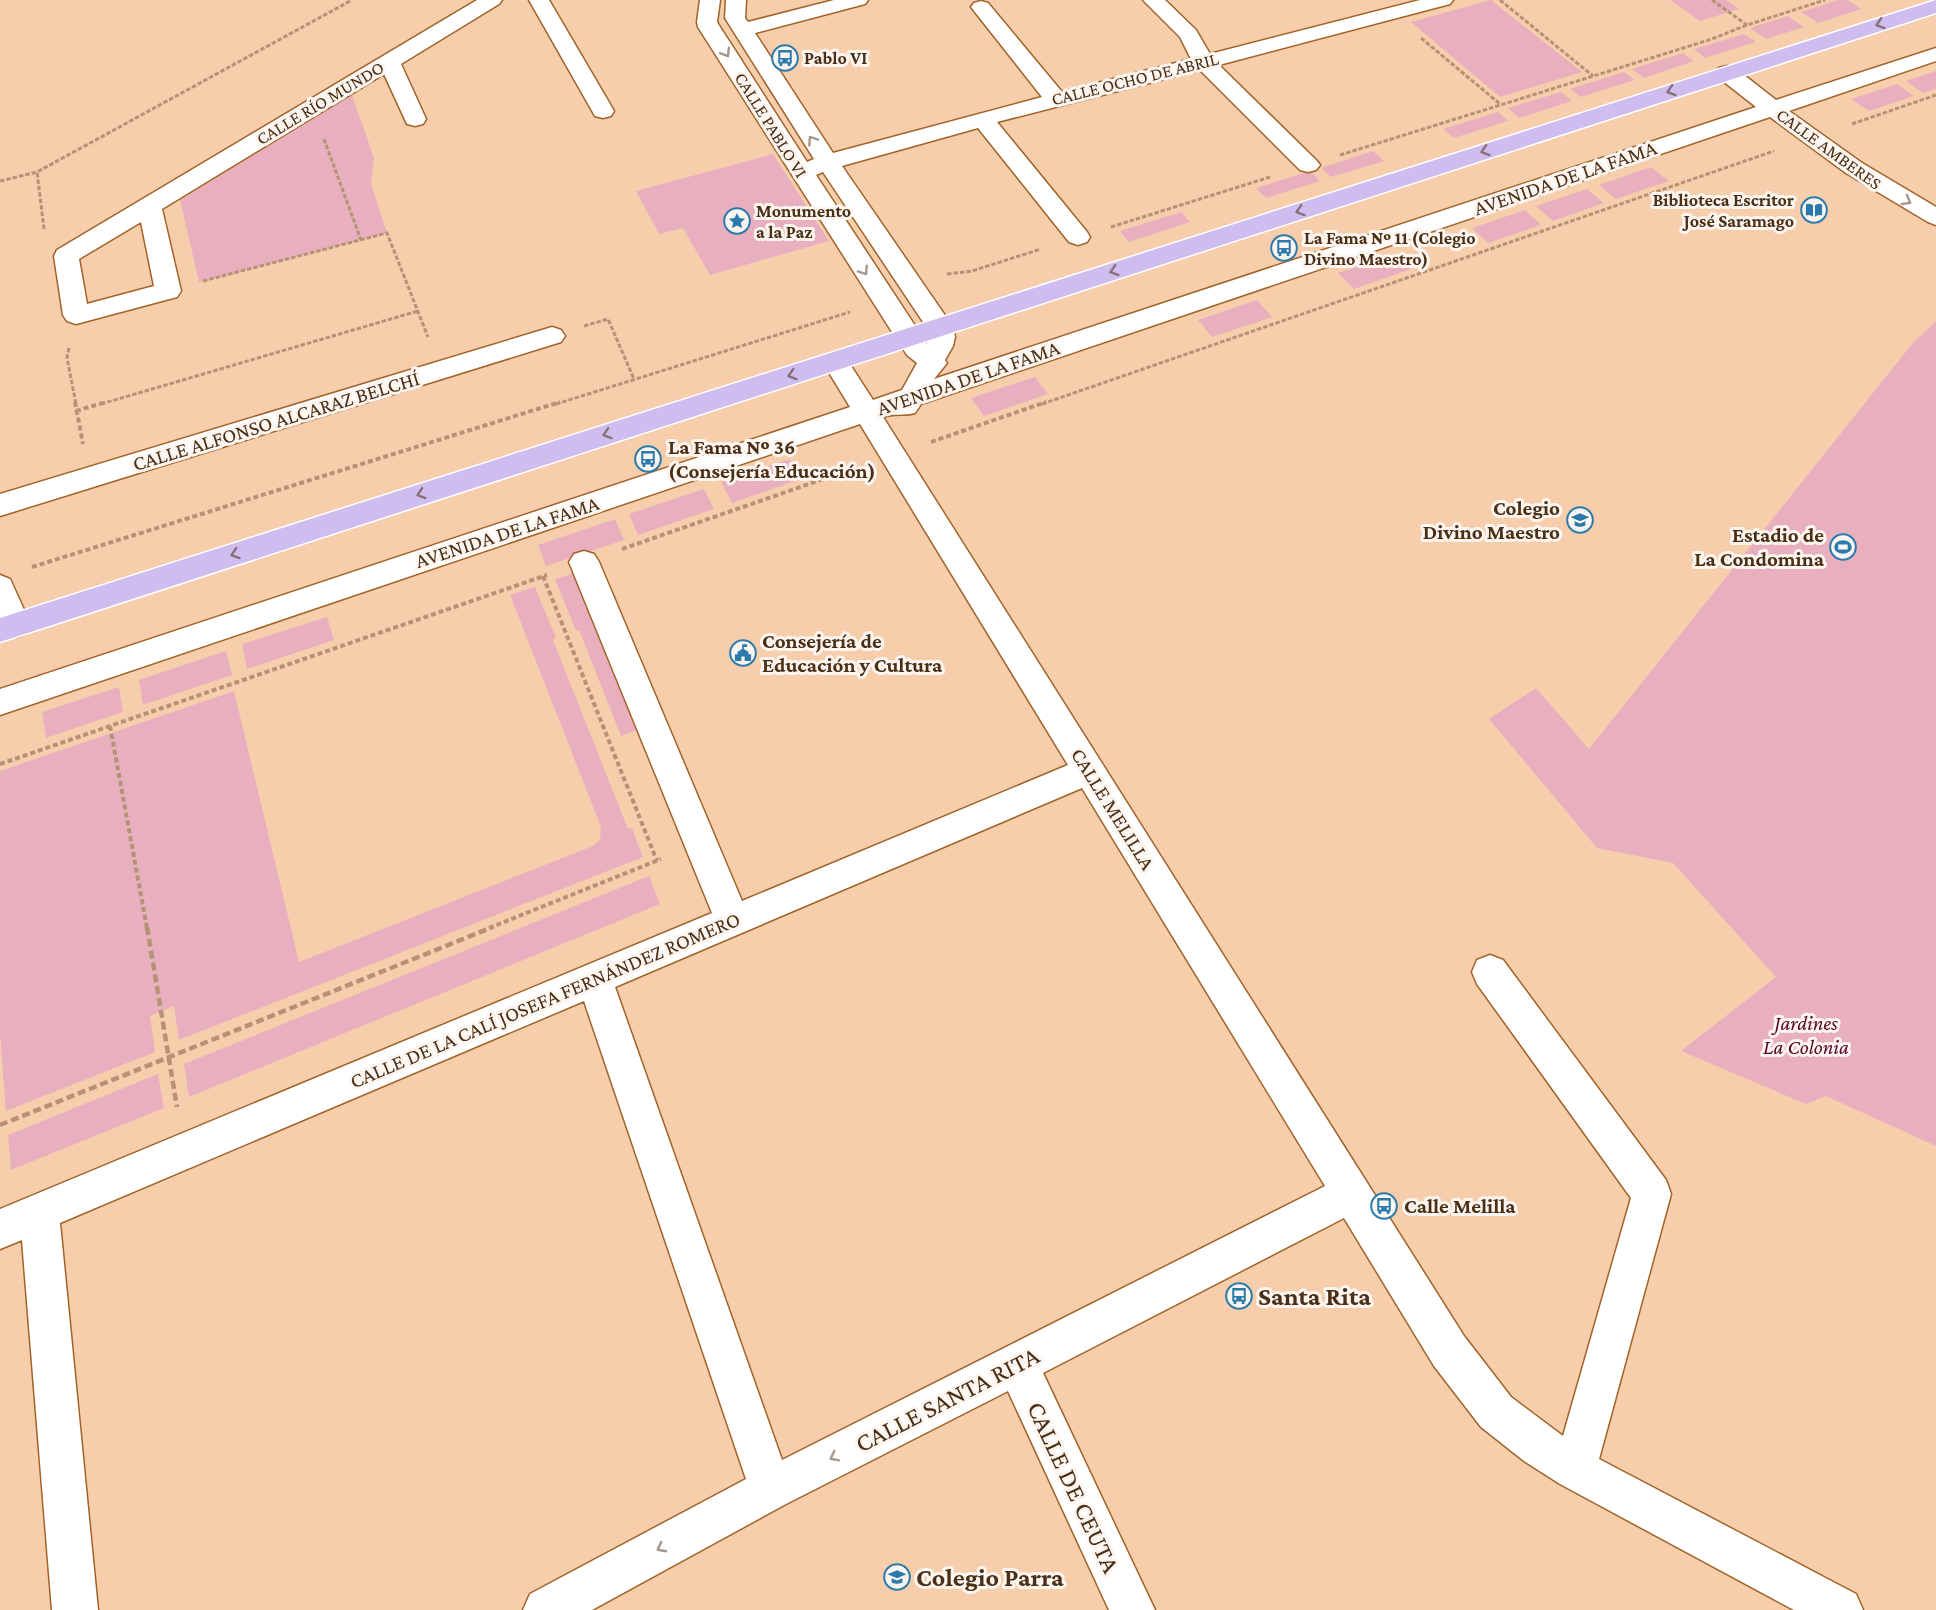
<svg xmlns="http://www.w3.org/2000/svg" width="1936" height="1610" font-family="'Crimson Pro',serif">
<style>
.green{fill:#e8b0bf}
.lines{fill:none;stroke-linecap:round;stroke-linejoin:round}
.minor-casing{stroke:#a16328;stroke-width:3}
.major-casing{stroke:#fff;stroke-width:3}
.path-far2{stroke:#b69274;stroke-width:3;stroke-dasharray:4.5 2;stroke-linecap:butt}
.path-far1{stroke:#b69274;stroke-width:4;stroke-dasharray:5 3;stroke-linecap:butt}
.path{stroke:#b69274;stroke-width:4.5;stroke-dasharray:8 4;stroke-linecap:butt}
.minor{fill:#fff;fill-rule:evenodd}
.major{fill:#d0bdef;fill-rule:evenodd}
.oneway{stroke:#866f78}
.oneway2{stroke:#a4978b}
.labels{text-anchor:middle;stroke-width:6;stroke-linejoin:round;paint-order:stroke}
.far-poi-label{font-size:18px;font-weight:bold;fill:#4a2f17;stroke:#fdf6f0;text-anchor:start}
.far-street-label{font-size:18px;fill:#4a2f17;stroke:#fdf6f0}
.street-label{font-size:21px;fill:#4a2f17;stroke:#fdf6f0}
.poi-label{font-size:21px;font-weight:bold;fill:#4a2f17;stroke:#fdf6f0;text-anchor:start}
.park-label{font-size:21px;font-style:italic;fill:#59062c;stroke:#fdf6f0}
.near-poi-label{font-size:26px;font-weight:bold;fill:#4a2f17;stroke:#fdf6f0;text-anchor:start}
.near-street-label{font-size:26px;fill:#4a2f17;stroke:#fdf6f0}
</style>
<rect width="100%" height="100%" fill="#f7ceac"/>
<path class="green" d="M1491,0L1582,72L1500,97L1411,22Z
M1670,0H1726L1739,9L1700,21Z
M1838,0H1848L1861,9L1818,23L1801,12Z
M1788,16L1804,27L1766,39L1750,28Z
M1744,34L1756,42L1705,58L1694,49Z
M1683,53L1694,61L1644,78L1632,69Z
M1936,71V89L1923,93L1906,81Z
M1624,72L1635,80L1581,97L1570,89Z
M1897,84L1914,96L1869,111L1851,99Z
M1561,92L1572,101L1519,118L1508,108Z
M352,95L374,158L371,184L387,233L199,282L180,200Z
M1498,112L1508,121L1454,138L1443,129Z
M1373,151L1384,161L1331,177L1321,168Z
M773,154L829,241L710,275L683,228L659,234L636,191Z
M1651,167L1669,181L1616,199L1599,185Z
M1310,171L1320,181L1266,198L1256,188Z
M1587,189L1604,203L1553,221L1536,206Z
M1525,210L1541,225L1488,243L1472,228Z
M1181,212L1190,222L1129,242L1120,231Z
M1396,254L1411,269L1354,289L1338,273Z
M1257,300L1272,317L1212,337L1198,320Z
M1936,321V1146L1826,1096L1806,1104L1681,1051L1776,977L1673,863L1597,848L1489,719L1536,688L1589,749L1912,344Z
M1035,377L1048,394L984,416L971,398Z
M790,459L801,479L732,503L721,482Z
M704,489L714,509L638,535L629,514Z
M615,519L624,540L546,566L538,545Z
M581,571L645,727L621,736L579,630L576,631L555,579Z
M535,587L556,638L553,640L628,829L632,828L643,857L179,1040L174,1006L150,1016L155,1052L6,1111L0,1035V771L234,691L299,962L593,846L600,840L601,827L510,595Z
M327,617L334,640L247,669L242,644Z
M226,651L232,675L143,705L139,680Z
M119,687L123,712L46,738L42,712Z
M649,876L660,904L189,1097L184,1064Z
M158,1074L164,1108L11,1170L8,1135Z"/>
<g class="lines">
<g class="minor-casing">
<path id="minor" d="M477,0H502L499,4L401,64L426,119L423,124L415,126L407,124L384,74L162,209L181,291L177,297L76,324L67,321L63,315L54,256L57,250ZM141,222L154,286L87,304L79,259Z
M529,0H549L614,111L611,116L603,118L595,116Z
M700,0H720L717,22L720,27L807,162L814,159L725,18L726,0H746L745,18L748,22L834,0H868L865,4L755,33L833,153L1042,97L971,7L974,3L981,1L988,3L1062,92L1191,59L1180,37L1143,0H1165L1196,30L1210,54L1420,0H1453L1450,4L1219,65L1316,160L1320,165L1316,170L1308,172L1300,170L1200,70L997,122L1087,232L1090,237L1087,242L1078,245L1069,242L978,128L842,166L953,327L955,337L953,346L945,360L947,363L934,379L1756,107L1719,78L1716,73L1719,68L1727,66L1735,68L1776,100L1936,48V61L1789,111L1862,163L1936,207V225L1928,222L1846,173L1770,117L921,404L915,413C904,416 895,413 883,417L1464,1336L1511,1397L1563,1436L1631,1198L1477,984L1472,972L1477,960L1490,955L1503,960L1666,1180L1671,1194L1599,1459L1856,1594L1863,1610H1794L1560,1484L1524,1461L1481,1427L1434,1366L1344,1218L1043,1373L1155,1610H1109L1008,1391L786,1504L592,1610H523L530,1594L746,1479L584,1001L60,1223L98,1610H52L22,1240L0,1249V1209L712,913L569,562L574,554L584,551L594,554L599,562L742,901L1068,765L860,424L0,715V689L850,407L822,361L826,355L835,352L844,355L873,400L902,390L917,363L907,355L899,343L698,27L697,22ZM823,172L927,328V344L816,175ZM1082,788L1325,1186L782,1460L615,987Z
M552,327L561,330L565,336L561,342L0,516V494Z
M0,575L10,579L31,625L27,633L16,637L5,633L0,623Z"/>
</g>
<g class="major-casing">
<path id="major" d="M1936,0V13L0,642V618Z"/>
</g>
<path class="path-far2" d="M1500,0L1593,76
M1712,0L1747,25
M1421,38L1500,104
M1852,124L1936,95
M324,139L361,240
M1340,155L1712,39L1747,25L1825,0
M0,181L37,172
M1111,227L1270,177
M44,229L37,172L352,0
M947,274L972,271L1041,249
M203,281L387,233L428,337
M584,326L608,319L634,379
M69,348L67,358L76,404
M101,404L418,311
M556,404L850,312
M1042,404L1774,151"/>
<path class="path-far1" d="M75,402L83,444
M76,411L106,402
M931,442L1046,402
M622,549L858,467
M32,567L560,402
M543,576L657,861
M110,726L147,928
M0,764L547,575
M489,928L661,859"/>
<path class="path" d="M147,927L177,1107
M0,1125L493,927"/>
<use href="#minor" class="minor"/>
<use href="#major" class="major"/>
</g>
<defs><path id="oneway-chevron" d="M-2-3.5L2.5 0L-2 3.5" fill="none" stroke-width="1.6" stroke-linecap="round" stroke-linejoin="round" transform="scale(1.5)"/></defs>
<g class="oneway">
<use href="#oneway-chevron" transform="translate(1880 24) rotate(162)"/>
<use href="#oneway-chevron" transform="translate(1671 91) rotate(162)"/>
<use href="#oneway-chevron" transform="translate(1485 151) rotate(162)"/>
<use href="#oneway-chevron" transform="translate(1300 211) rotate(162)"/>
<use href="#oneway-chevron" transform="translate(1114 271) rotate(162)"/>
<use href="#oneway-chevron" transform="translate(792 375) rotate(162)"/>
<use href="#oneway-chevron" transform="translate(607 434) rotate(162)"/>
<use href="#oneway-chevron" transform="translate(421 494) rotate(162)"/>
<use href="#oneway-chevron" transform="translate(235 554) rotate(162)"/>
</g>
<g class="oneway2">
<use href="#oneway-chevron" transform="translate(726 53) rotate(58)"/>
<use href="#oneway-chevron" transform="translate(812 140) rotate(-124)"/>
<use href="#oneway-chevron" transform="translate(1907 201) rotate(30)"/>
<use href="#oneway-chevron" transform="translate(864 271) rotate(57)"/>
<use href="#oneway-chevron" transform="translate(834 1457) rotate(153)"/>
<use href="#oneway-chevron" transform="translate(661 1548) rotate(152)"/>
</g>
<defs>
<g id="bus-ring" transform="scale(1.35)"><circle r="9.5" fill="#fdf6f0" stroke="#2b7aac" stroke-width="1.5"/><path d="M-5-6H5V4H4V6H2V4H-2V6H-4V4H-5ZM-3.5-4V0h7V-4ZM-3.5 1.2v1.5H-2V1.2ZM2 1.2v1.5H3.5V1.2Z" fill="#2b7aac"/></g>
<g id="library-ring" transform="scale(1.35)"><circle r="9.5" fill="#fdf6f0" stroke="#2b7aac" stroke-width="1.5"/><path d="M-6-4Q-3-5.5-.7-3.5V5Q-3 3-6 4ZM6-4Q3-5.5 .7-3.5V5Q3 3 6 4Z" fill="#2b7aac"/></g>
<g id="sight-ring" transform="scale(1.35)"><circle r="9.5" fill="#fdf6f0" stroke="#2b7aac" stroke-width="1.5"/><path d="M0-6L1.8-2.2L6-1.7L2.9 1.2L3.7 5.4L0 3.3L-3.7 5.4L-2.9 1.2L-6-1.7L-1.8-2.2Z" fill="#2b7aac"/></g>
<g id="school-ring" transform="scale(1.35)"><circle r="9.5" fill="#fdf6f0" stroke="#2b7aac" stroke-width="1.5"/><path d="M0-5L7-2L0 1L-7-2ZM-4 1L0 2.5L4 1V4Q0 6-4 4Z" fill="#2b7aac"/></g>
<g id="stadium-ring" transform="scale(1.35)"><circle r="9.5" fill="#fdf6f0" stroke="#2b7aac" stroke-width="1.5"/><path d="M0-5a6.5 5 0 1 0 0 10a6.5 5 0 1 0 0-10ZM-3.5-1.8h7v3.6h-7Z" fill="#2b7aac"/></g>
<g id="civic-ring" transform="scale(1.35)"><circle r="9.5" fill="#fdf6f0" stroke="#2b7aac" stroke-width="1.5"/><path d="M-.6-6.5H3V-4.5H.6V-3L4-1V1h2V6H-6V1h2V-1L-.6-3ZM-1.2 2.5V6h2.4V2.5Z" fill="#2b7aac"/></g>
</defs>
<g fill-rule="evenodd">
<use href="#bus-ring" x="785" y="58"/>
<use href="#library-ring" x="1814" y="210"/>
<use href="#sight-ring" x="737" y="221"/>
<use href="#bus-ring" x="1284" y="248"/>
<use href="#bus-ring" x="648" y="459"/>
<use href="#school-ring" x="1580" y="520"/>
<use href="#stadium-ring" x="1843" y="547"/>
<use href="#civic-ring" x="743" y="653"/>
<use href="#bus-ring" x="1384" y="1206"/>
<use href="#bus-ring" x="1239" y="1296"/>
<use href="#school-ring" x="897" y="1577"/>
</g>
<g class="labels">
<g class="far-poi-label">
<text x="804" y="64">Pablo VI</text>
<text x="1794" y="206" text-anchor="end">Biblioteca Escritor<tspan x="1794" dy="21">José Saramago</tspan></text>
<text x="756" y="217">Monumento<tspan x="756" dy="21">a la Paz</tspan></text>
<text x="1304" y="244">La Fama Nº 11 (Colegio<tspan x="1304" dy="21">Divino Maestro)</tspan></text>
</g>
<g class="far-street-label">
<text transform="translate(1135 79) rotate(-14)" y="6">CALLE OCHO DE ABRIL</text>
<text transform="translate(320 103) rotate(-31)" y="6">CALLE RÍO MUNDO</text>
<text transform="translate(771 125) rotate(58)" y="6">CALLE PABLO VI</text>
<text transform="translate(1829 149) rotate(36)" y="6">CALLE AMBERES</text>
</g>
<g class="street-label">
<text transform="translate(1565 178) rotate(-19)" y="7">AVENIDA DE LA FAMA</text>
<text transform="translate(968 378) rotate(-19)" y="7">AVENIDA DE LA FAMA</text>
<text transform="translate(276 421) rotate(-17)" y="7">CALLE ALFONSO ALCARAZ BELCHÍ</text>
<text transform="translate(507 532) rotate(-18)" y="7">AVENIDA DE LA FAMA</text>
<text transform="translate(1113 809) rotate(58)" y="7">CALLE MELILLA</text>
<text transform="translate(545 1000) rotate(-23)" y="7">CALLE DE LA CALÍ JOSEFA FERNÁNDEZ ROMERO</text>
</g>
<g class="poi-label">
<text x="668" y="454">La Fama Nº 36<tspan x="668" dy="24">(Consejería Educación)</tspan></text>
<text x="1560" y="515" text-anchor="end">Colegio<tspan x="1560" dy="24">Divino Maestro</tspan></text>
<text x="1824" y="542" text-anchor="end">Estadio de<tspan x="1824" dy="24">La Condomina</tspan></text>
<text x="762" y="648">Consejería de<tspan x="762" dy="24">Educación y Cultura</tspan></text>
<text x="1404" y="1213">Calle Melilla</text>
</g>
<g class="park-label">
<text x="1806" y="1030">Jardines<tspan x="1806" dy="24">La Colonia</tspan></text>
</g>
<g class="near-poi-label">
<text x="1258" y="1305">Santa Rita</text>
<text x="916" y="1586">Colegio Parra</text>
</g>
<g class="near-street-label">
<text transform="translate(947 1399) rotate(-27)" y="9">CALLE SANTA RITA</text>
<text transform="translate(1074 1487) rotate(65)" y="9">CALLE DE CEUTA</text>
</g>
</g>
</svg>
